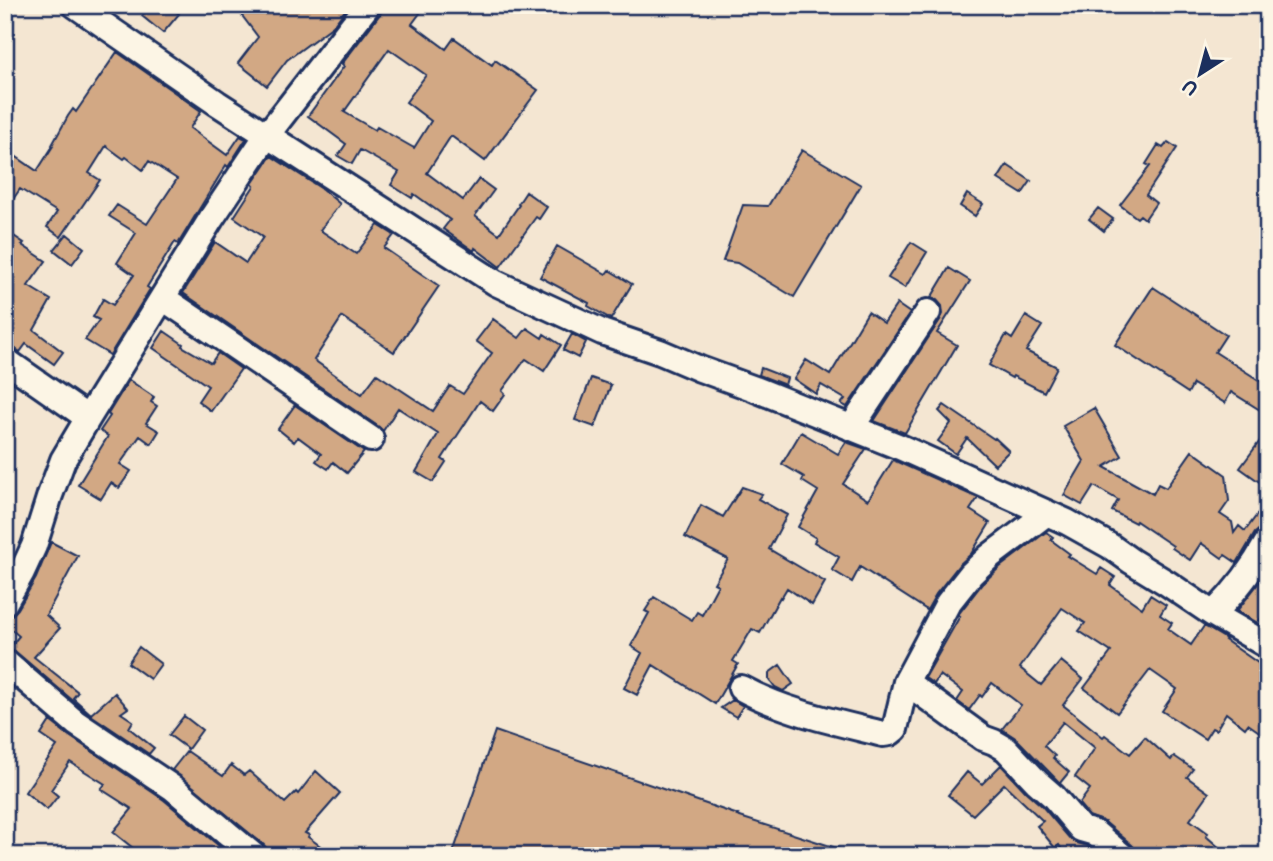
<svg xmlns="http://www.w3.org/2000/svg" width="1273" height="861" font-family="'Balsamiq Sans',sans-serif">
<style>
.building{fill:#d2a884;stroke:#1b2f5e;stroke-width:2;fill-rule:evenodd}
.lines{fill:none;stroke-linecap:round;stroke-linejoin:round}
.minor-casing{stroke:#1b2f5e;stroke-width:30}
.minor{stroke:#fcf5e5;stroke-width:24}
</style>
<rect width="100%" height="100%" fill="#f4e6d2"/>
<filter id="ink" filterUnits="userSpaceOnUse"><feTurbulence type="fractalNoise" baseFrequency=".0143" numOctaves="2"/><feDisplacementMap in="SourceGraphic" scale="14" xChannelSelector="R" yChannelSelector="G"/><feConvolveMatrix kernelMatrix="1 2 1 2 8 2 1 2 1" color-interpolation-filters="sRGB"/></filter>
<g filter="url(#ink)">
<path class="building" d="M150,5H168L179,14L163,33L142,16Z
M234,5H349L333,26L287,60L267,86L238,63L258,37Z
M387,5H426L412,24L446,49L454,38L492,65L495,60L538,90L485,161L451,136L427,173L463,200L479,179L494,190L475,216L499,234L519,205L518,204L526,192L547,207L539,219L536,217L500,267L475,248L474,251L443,229L450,220L414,194L412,198L391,185L399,172L360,150L352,164L338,156L346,144L308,116L344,66L342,64ZM389,49L426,75L406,102L431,121L414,148L377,127L375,130L344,112Z
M117,52L201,111L190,128L227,155L240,136L246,139L228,167L226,165L178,244L175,242L147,287L150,289L110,355L85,340L99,320L93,317L103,299L113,305L134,275L117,263L136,233L109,216L117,205L147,224L177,179L149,161L143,170L126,157L124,159L106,146L89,173L100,180L61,237L47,227L57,212L20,189L5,211V149L37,171L53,146L52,145L68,116L73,109L76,112Z
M1168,142L1177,148L1146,195L1156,203L1145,219L1140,215L1137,218L1120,205L1150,166L1146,164L1158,145L1163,148Z
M802,150L861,185L794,297L737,263L723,261L743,205L768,206Z
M271,156L322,189L340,204L320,230L356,254L378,225L394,235L384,248L439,286L394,352L342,317L314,360L362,394L377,374L433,411L450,386L463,394L492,353L476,341L493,319L519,338L527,328L542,338L544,334L561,345L544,371L526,359L525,360L502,391L505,394L493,411L480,401L442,459L446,462L433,482L416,472L438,434L398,408L383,431L379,427L183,293L215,242L246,263L263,237L234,217L254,186L252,184Z
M1007,165L1031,181L1022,194L998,179Z
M967,194L983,204L975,216L960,206Z
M1098,208L1113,219L1104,231L1089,219Z
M5,230L24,243L22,245L46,261L28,286L51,300L34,330L63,352L54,364L26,344L20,352L5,341V273L12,264L5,259Z
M67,234L84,248L72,264L54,250Z
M911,242L927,252L905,288L888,278Z
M557,246L606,274L609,270L632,284L611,319L588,306L589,303L540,277Z
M949,268L970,281L937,333L957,345L905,433L874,421L940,320L943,314L942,306L937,300L931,298Z
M1153,287L1226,335L1215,352L1268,386V415L1231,392L1225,403L1193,384L1188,393L1115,345Z
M897,304L910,313L847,407L841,404L845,399L821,385L816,394L794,379L806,360L830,375L868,312L884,323Z
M1026,316L1042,326L1026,351L1057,367L1044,392L1013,376L1012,378L989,365L1006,335L1012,339Z
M164,331L183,344L182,346L211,363L218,353L241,369L211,411L198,401L208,386L153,348Z
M572,334L586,342L578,358L563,350Z
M761,368L787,378L785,385L759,375Z
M591,378L611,385L595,427L575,420Z
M129,380L154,397L151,402L157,406L146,423L159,431L151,444L140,436L120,464L131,471L119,488L111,483L101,499L78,485L108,436L100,431L110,416L108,414Z
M295,405L364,452L347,473L333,462L328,469L316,461L321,454L298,437L294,442L278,429Z
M944,405L994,439L995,438L1009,451L995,465L967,438L956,454L938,441L951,423L939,411Z
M1094,408L1122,456L1104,467L1153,494L1158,484L1166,488L1192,451L1226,475L1229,501L1220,514L1232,522L1234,533L1239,526L1245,531L1268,500V526L1261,528L1255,533L1237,563L1225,555L1222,558L1201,543L1190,560L1172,548L1173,546L1136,521L1135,523L1112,511L1118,500L1094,486L1082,505L1064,495L1084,461L1063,426Z
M1268,430V488L1240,468Z
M801,432L838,454L846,442L866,449L843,484L868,500L893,460L978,498L970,510L990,523L971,554L959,565L936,594L927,610L860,567L852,582L832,570L839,557L814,542L816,538L798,527L818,491L802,481L804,477L782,464Z
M742,487L762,494L758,499L787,515L769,549L825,582L812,605L787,588L781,598L780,597L760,633L752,629L733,661L738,664L715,704L653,665L637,695L624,688L642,653L631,646L649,613L645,611L654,597L692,620L697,612L702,615L718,585L714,583L728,559L685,537L701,505L723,517Z
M1046,532L1053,537L1051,540L1070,554L1068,556L1097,574L1101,568L1115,577L1110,585L1142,608L1150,595L1166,605L1160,615L1172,623L1168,629L1191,645L1204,626L1226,639L1225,640L1268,670V738L1248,724L1245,728L1226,713L1216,730L1212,728L1205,739L1162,711L1177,689L1150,670L1117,713L1084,688L1111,652L1079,631L1085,623L1062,608L1020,668L1041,685L1061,661L1083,679L1063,705L1103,737L1105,735L1130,754L1145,737L1171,760L1174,756L1193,769L1187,777L1209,793L1190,820L1208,833L1206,836L1229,856H1136V850L1132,845L1105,822L1089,816L1079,804L1090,789L1075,777L1095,748L1063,722L1044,746L1055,756L1053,758L1069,772L1060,783L1017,739L1002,729L1021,705L992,683L982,697L980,695L969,710L957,701L963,692L940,675L934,684L925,678L960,616L958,615L961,611L982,584L1000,567Z
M51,542L78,556L46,615L60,628L34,657L78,692L73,698L91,714L115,693L128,708L121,713L133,721L129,728L154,748L149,754L85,711L15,651L9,648L19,636L5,624V617L12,615L18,609L36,578Z
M1268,571V605L1258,623L1237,611Z
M139,647L161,664L150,679L128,663Z
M780,665L793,684L783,691L775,687L769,679V673Z
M733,700L743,706L736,717L721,708Z
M184,716L202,730L188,749L169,735Z
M50,721L68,735L164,800L231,856H143L113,832L132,809L101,789L105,784L70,762L51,790L58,796L47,810L25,792L57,746L41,735Z
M495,731L738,815L737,816L852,853L851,856H452Z
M187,751L223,776L231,765L244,775L249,771L285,803L296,792L298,794L316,771L340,793L305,833L309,835L308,837L334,856H268V850L264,845L172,770Z
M1001,765L1026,792L1042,806L1070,839L1077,843L1088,846L1094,852L1089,856H1066L1059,845L1055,848L1037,826L1043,821L1004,784L973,815L948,795L967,772L982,784Z"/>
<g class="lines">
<g class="minor-casing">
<path id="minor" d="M75,5L217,103L496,283L602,332L660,352L700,369L755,389L900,447L1067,522L1110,546L1131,561L1167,583L1213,614L1268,646
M163,298L371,439
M5,360L88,418
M851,428L928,312
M5,602L22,572L34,546L50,495L63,460L88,418L211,219L267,135L368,5
M1213,614C1235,592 1253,569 1268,541
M5,662L76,723L173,788L254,856
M906,682L983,738L994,742L1006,749L1037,782L1053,796L1081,829L1095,833L1122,856
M741,688C785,712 835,722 883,734L890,733L895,729L906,682L948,603L971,574L990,556L1047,513"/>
</g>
<use href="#minor" class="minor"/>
</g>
</g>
<rect width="1273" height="861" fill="none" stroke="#fcf5e5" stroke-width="28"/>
<rect x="14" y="14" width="1245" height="833" fill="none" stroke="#1b2f5e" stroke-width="2.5" filter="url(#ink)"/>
<g transform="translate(1200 74) rotate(216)" stroke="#fcf5e5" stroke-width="5" paint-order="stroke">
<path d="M0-5L12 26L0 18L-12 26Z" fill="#1b2f5e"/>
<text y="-10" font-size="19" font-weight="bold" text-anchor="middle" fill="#1b2f5e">U</text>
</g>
</svg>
